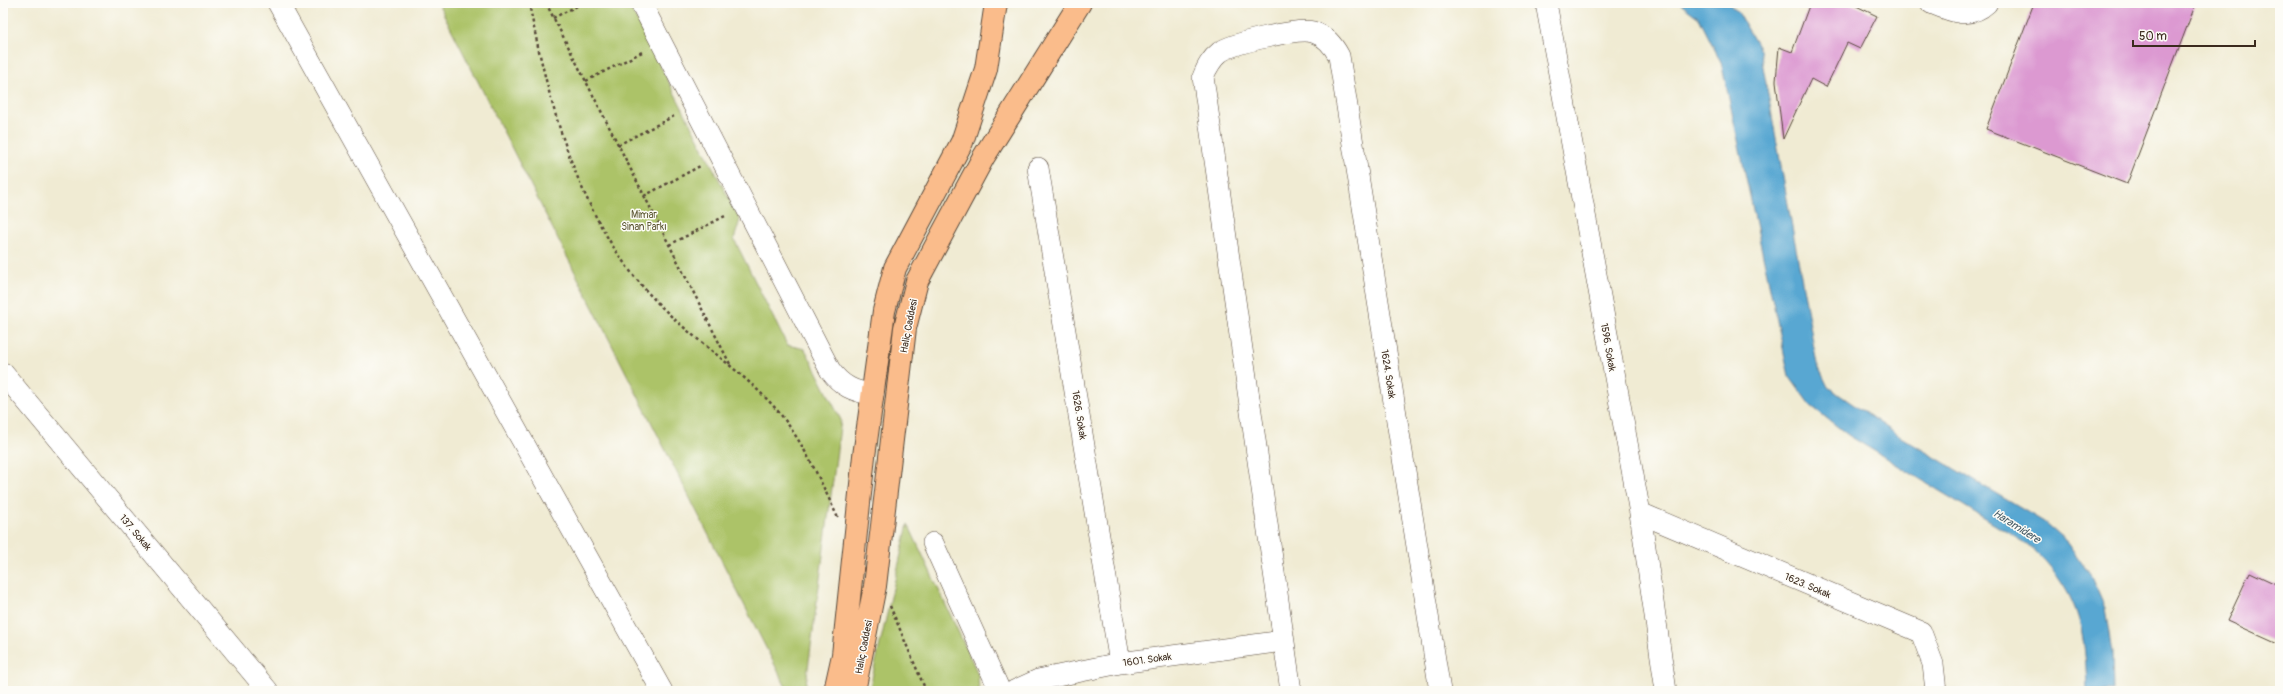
<svg xmlns="http://www.w3.org/2000/svg" width="2283" height="694" font-family="Pangolin,sans-serif">
<style>
.green{fill:#acc368;stroke:#747643}
.water{fill:#58a7d2;stroke:#4a6878}
.building{fill:#dc99d1}
.lines{fill:none;stroke-linecap:round;stroke-linejoin:round}
.minor-casing{stroke:#564739;stroke-width:22}
.major-casing{stroke:#564739;stroke-width:24}
.path{stroke:#564739;stroke-width:2.5;stroke-dasharray:3 3;stroke-linecap:butt}
.minor{stroke:#fff;stroke-width:21}
.major{stroke:#fabc8b;stroke-width:22}
.labels{text-anchor:middle;stroke-width:3;stroke-linejoin:round;paint-order:stroke}
.park-label{font-size:10px;fill:#5d5834;stroke:#fdfcf7}
.street-label{font-size:10px;fill:#3b2a1e;stroke:#fdfcf7}
.water-label{font-size:11px;font-style:italic;fill:#475c66;stroke:#fdfcf7}
</style>
<rect width="100%" height="100%" fill="#fdfcf7"/>
<filter id="ink" filterUnits="userSpaceOnUse"><feTurbulence type="fractalNoise" baseFrequency=".025" numOctaves="2"/><feDisplacementMap in="SourceGraphic" scale="8" xChannelSelector="R" yChannelSelector="G"/><feConvolveMatrix kernelMatrix="1 2 1 2 8 2 1 2 1" color-interpolation-filters="sRGB"/></filter>
<filter id="wash" filterUnits="userSpaceOnUse"><feTurbulence type="fractalNoise" baseFrequency=".012" numOctaves="4" result="noise"/><feDisplacementMap in="SourceGraphic" scale="16" xChannelSelector="R" yChannelSelector="G"/><feGaussianBlur stdDeviation="0.9" result="paint"/><feColorMatrix in="noise" values="0 0 0 0 0 0 0 0 0 0 0 0 0 0 0 0 0 1.4 0 .05"/><feComposite in="paint" operator="in"/></filter>
<g filter="url(#wash)">
<rect width="100%" height="100%" fill="#f0ebd3"/>
<path class="green" d="M438,3H628L740,220L734,239L787,345L805,349L841,420L805,691H788Z
M908,524L978,674L979,691H869Z"/>
<path class="water" d="M1679,3H1728L1738,12L1760,50L1817,364L1828,387L1899,436L2044,522L2067,542L2091,576L2105,608L2112,652L2113,691H2087C2085,624 2079,592 2028,545L1848,435L1810,405L1789,376L1721,62L1699,18Z"/>
<g id="blocks">
<path class="building" d="M1810,3H1850L1877,16L1860,49L1847,43L1826,87L1811,79L1783,139L1776,81L1779,47L1792,52Z
M2034,3H2196L2127,184L1986,129Z
M2250,572L2280,586V645L2227,621Z"/>
</g>
</g>
<g filter="url(#ink)">
<use href="#blocks" fill-opacity="0" stroke="#564739" stroke-width="1"/>
<g class="lines">
<g class="minor-casing">
<path id="minor" d="M278,3L662,691
M641,3L830,370C841,386 854,392 873,394
M1546,3L1640,513L1666,691
M1931,3C1950,11 1969,20 1987,3
M1038,168L1120,663
M3,373L268,691
M1640,513L1921,632L1933,664L1936,691
M933,543L1000,691
M1014,691L1038,680L1120,663L1283,641
M1291,691L1203,77C1207,67 1211,59 1220,52C1233,43 1298,28 1313,32C1326,36 1333,45 1339,56L1440,691"/>
</g>
<g class="major-casing">
<path id="major" d="M835,691L843,655L864,456L884,311L895,268L962,142L986,69L996,3
M854,691L875,586L905,328L917,281L983,158L1080,3"/>
</g>
<path class="path" d="M529,3C549,106 579,220 653,298C691,339 740,368 777,410C803,441 821,482 838,518
M546,3L731,366
M553,18L583,3
M586,81L644,51
M618,145L676,115
M644,196L702,165
M669,245L727,215
M890,606L926,691"/>
<use href="#minor" class="minor"/>
<use href="#major" class="major"/>
</g>
</g>
<g class="labels">
<g class="park-label">
<text x="644" y="218">Mimar<tspan x="644" dy="12">Sinan Parkı</tspan></text>
</g>
<g class="street-label">
<text transform="translate(908 326) rotate(-79)" y="4">Haliç Caddesi</text>
<text transform="translate(1609 347) rotate(80)" y="4">1596. Sokak</text>
<text transform="translate(1389 374) rotate(81)" y="4">1624. Sokak</text>
<text transform="translate(1080 415) rotate(81)" y="4">1626. Sokak</text>
<text transform="translate(136 532) rotate(50)" y="4">137. Sokak</text>
<text transform="translate(1808 585) rotate(23)" y="4">1623. Sokak</text>
<text transform="translate(863 647) rotate(-79)" y="4">Haliç Caddesi</text>
<text transform="translate(1147 659) rotate(-8)" y="4">1601. Sokak</text>
</g>
<g class="water-label">
<text transform="translate(2017 526) rotate(32)" y="4">Haramidere</text>
</g>
</g>
<rect width="2283" height="694" fill="none" stroke="#fdfcf7" stroke-width="16"/>
<path d="M2133 40v6h122v-6" fill="none" stroke="#3b2a1e" stroke-width="2"/>
<text x="2139" y="40" font-size="12" fill="#3b2a1e" stroke="#fdfcf7" stroke-width="3" paint-order="stroke">50 m</text>
</svg>
